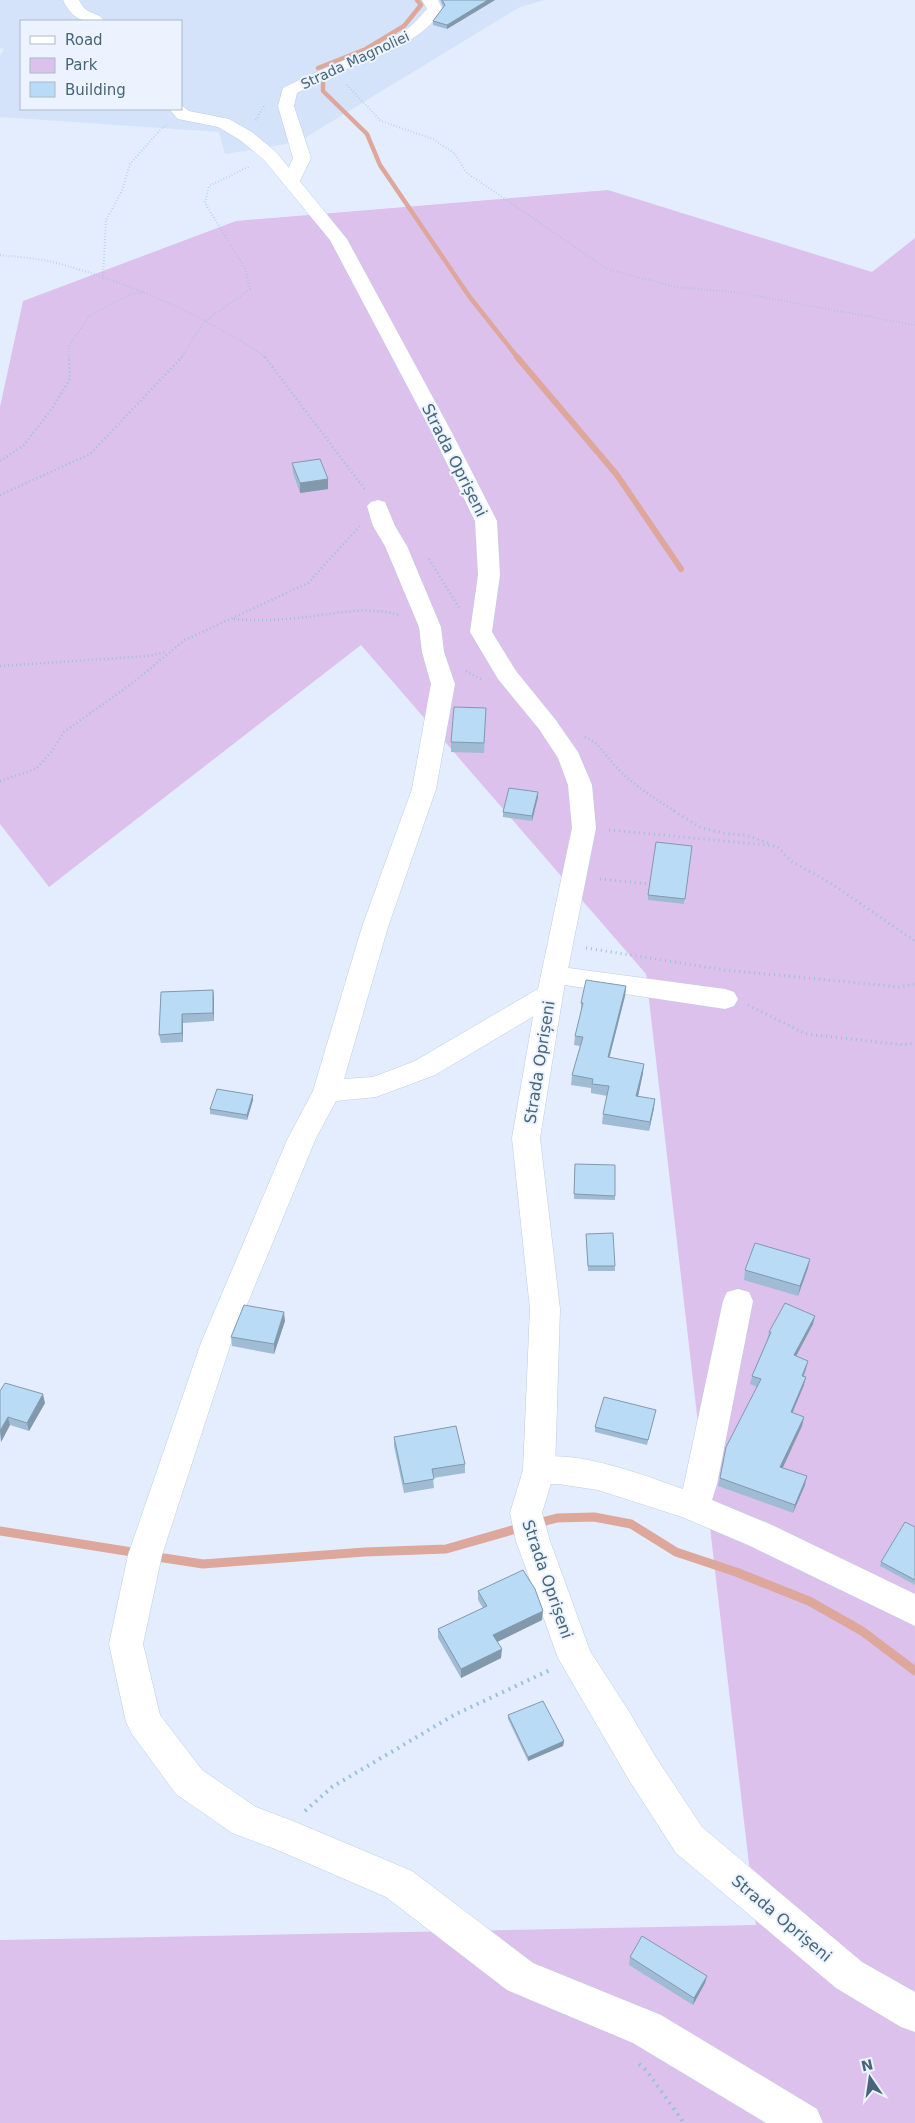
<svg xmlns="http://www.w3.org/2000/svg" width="915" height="2123" font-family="'DejaVu Sans',sans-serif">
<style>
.residential{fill:#d4e3f9;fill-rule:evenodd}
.green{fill:#ddc1ed}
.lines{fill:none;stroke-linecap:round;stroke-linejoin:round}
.stream-far2{stroke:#dda89b;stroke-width:4.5}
.stream-far1{stroke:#dda89b;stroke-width:6}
.stream{stroke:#dda89b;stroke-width:9}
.minor-casing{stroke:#bbcee2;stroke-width:1}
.tertiary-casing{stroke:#bbcee2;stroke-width:1}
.path-far3{stroke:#9cc0db;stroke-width:2;stroke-dasharray:0.5 2.5;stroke-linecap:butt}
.path-far2{stroke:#9cc0db;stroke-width:2.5;stroke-dasharray:1 3;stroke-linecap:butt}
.path-far1{stroke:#9cc0db;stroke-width:3;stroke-dasharray:1 4;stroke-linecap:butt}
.path{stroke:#9cc0db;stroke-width:4;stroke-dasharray:2 5;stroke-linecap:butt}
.minor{fill:#fff;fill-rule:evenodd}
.tertiary{fill:#fff;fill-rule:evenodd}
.wall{fill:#9fbcd4}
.shaded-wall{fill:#8299ac}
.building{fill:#b9dbf6;stroke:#8299ac}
.labels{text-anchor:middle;stroke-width:4;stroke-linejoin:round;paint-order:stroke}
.far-street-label{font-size:14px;fill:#476579;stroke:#ecf3ff}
.street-label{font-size:16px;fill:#476579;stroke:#ecf3ff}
</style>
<rect width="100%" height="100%" fill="#e4edfe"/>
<path class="residential" d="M0,0H545L520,7L298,142L225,154L219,132L0,117V56L4,49L0,48ZM21,21H181V109H21Z"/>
<path class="green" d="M608,190L872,272L915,238V2123H0V1940L756,1925L646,974L361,645L49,887L0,824V407L23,301L236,221Z"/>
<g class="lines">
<path class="stream-far2" d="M318,68L366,49L404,26L421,5L417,0
M323,81V91L367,134L380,165L469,296L518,358"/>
<path class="stream-far1" d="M517,357L617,475L681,569"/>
<path class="stream" d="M534,1524L557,1518L594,1517L631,1524L676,1552L736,1572L809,1601L862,1631L915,1671
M0,1531L138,1553
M151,1556L203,1564L365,1552L446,1549L523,1527"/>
<g class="minor-casing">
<path id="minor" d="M422,0H438L443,10C417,47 367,60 327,77C317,82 307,88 297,93L294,106L311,158L298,185L292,186L286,185L283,181L293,158L278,106L283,88C323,67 366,54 405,30C413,26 420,16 427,9Z
M378,500L385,502L395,526L407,546L441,627L444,652L455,684L436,789L388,927L344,1079L373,1077L415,1061L541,987L550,985L559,987L563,994L559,1001L435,1075L376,1097L336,1101L316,1138L231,1343L162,1555L143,1644L160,1715L202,1770L256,1807L293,1821L412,1871L533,1963L661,2015L817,2109L823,2123H766L633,2043L507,1990L386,1897L275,1849L232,1833L176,1794L132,1734L126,1722L109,1644L128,1555L201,1343L288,1138L313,1091L362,927L412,789L431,684L422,652L419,627L385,546L373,526L367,506L371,502Z
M554,966L725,989L734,992L738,999L734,1006L725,1009L545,982L541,975L545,968Z
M738,1289L749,1292L753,1301L717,1484L712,1500L772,1525L915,1594V1626L748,1545L682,1517L598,1490L558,1484H539L528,1480L523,1470L528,1460C569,1446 643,1475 683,1489L723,1301L727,1292Z"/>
</g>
<g class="tertiary-casing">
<path id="tertiary" d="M63,0H79C86,16 96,10 105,21C83,22 73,21 63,0Z
M181,105L189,111L229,119L252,132L276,152L347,239L450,429L497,521L500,575L492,632L516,671L555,719L578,752L592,785L596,828L563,994L540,1138L560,1309L555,1470L542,1513L550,1541L590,1651L630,1713L655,1756L702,1827L862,1962L915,1992V2032L901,2027L836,1988L676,1853L629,1780L558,1658L516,1541L510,1513L523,1470L530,1309L512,1138L537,994L572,828L568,785L558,758L539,729L498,679L470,632L478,575L475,521L430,429L330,240L264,160L240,140L218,127L178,119L169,109H181Z"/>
</g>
<path class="path-far3" d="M347,85L381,121L433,139L454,153L467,173L607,269L676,287L735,292L915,325
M256,120L264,106
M0,255C17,257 36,258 53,262C128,282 202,314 267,358
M103,279L106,220L122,191L130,164L162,128L167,125
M69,358V346L89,316L129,295L144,292
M181,358L204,322L250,289L246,270L205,203L209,186L250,166"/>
<path class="path-far2" d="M265,357L366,491
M0,461L23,446L51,410L70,379L69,357
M0,495L90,454L182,357
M429,559L460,609
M234,619C258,621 283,620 307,617C339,613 368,606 399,615
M0,666L148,656L166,652
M466,671L482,680
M585,737C600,743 608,759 619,770C636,787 656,799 676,812
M0,781L36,769L52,751L64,732L131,684L185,640L308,583L360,526"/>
<path class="path-far1" d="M674,811L701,828L728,834L746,835L771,844
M609,830L777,846L791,861L832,884L915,941
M600,879L650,884
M586,948L725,970L899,987L915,984
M748,1005L806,1034L904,1045L915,1043"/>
<path class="path" d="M305,1811L332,1787L454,1715L550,1670
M639,2064L646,2070L684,2123"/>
<use href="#minor" class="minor"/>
<use href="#tertiary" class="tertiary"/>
</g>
<path class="wall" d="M440,0H495L447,29L433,25V21L443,7Z
M292,463L328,489L300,493L293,473Z
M486,708L484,753L451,752V742Z
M538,792V797L532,821L503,817V812Z
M692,846L684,904L648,900V895Z
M626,986L625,996L609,1058L643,1073L638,1096L654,1108L649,1131L602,1124L603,1114L607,1096L591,1093V1088L571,1085L572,1075L580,1046L574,1045L575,1036L581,1012V1003Z
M213,990L214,998V1021L183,1023V1042L161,1043L159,1035L161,992Z
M253,1095V1100L247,1120L210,1114V1109Z
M575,1164L615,1196V1200L574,1199Z
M586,1234L615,1266V1271H588Z
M808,1268L798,1296L744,1280L745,1270Z
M285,1321L274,1354L232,1346L231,1337Z
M813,1324L796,1356L806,1369L804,1376V1385L792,1413L804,1417L802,1426L782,1468L805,1485L793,1513L718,1486L720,1478L757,1387L750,1384L752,1376L767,1340L769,1332Z
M0,1391L45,1403L29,1431L10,1425L1,1442Z
M656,1410L647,1445L595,1432V1427Z
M394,1437L465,1464V1473L433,1478L434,1488L404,1493L394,1446Z
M915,1527V1585L880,1566L881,1562Z
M478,1591L542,1620L497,1642L501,1658L461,1678L438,1638V1629L483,1608L478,1600Z
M508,1715L564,1741L563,1746L528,1761L508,1719Z
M630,1957L707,1976L705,1983L693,2005L629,1965Z"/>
<path class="shaded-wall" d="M488,0H495L447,29V25Z
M328,479V489L300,493V483Z
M538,792V797L532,821V816Z
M626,986L625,996L607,1067L608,1057Z
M213,990L214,998V1021L213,1013Z
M182,1014L183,1023V1042L182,1033Z
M644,1064L643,1073L636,1106V1096Z
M253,1095V1100L247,1120V1115Z
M655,1099L654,1108L649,1131L650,1122Z
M810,1259L808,1268L798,1296L800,1286Z
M284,1312L285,1321L274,1354V1344Z
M815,1316L813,1324L792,1364L794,1355Z
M808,1361L806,1369L800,1384L802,1376Z
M806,1377L804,1385L789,1421L791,1412Z
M43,1394L45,1403L29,1431L27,1423Z
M8,1417L10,1425L1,1442L0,1431Z
M804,1417L802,1426L779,1476L780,1467Z
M807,1476L805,1485L793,1513L795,1505Z
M543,1611L542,1620L493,1644V1635Z
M502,1649L501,1658L461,1678V1669Z
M564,1741L563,1746L528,1761V1757Z
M707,1976L705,1983L693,2005L694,1998Z"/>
<path class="building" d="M442,0H488L447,25L433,21L445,5Z
M320,459L328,479L300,483L292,463Z
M454,707L486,708L484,743L451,742Z
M509,788L538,792L532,816L503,812Z
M656,842L692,846L685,899L648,895Z
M586,980L626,986L608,1057L644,1064L636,1096L655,1099L650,1122L603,1114L609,1086L592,1084L593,1079L572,1075L583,1037L575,1036L583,1003H581Z
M213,990V1013L182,1014V1033L159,1035L161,992Z
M217,1089L253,1095L247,1115L210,1109Z
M575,1164L615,1165V1196L574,1194Z
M613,1233L615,1266H588L586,1234Z
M755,1243L810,1259L800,1286L745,1270Z
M785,1303L815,1316L794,1355L808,1361L802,1376L806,1377L791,1412L804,1417L780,1467L807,1476L795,1505L720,1478L726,1447L761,1379L752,1376L771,1332H769Z
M244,1305L284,1312L274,1344L231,1337Z
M5,1383L43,1394L27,1423L8,1417L0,1431V1391Z
M604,1397L656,1410L648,1440L595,1427Z
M456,1426L465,1464L432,1469L434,1479L404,1484L394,1437Z
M905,1522L915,1527V1580L881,1562Z
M523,1570L535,1589L543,1611L493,1635L502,1649L461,1669L438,1629L487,1606L478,1591Z
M543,1701L564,1741L528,1757L508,1715Z
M642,1936L707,1976L694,1998L630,1957Z"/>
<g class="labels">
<g class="far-street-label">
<text transform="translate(355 60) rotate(-25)" y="5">Strada Magnoliei</text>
</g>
<g class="street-label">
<text transform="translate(455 460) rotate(63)" y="6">Strada Oprișeni</text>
<text transform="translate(539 1062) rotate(-81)" y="6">Strada Oprișeni</text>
<text transform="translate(548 1579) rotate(71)" y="6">Strada Oprișeni</text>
<text transform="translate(782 1918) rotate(40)" y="6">Strada Oprișeni</text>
</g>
</g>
<rect x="20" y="20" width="162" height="90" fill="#ecf3ff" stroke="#aabac9"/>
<rect x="30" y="36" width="25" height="8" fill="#ffffff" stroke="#aabac9"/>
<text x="65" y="45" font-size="15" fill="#476579">Road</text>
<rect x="30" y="58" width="25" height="15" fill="#ddc1ed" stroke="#aabac9"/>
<text x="65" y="70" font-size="15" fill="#476579">Park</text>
<rect x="30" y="82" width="25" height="15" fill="#b9dbf6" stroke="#aabac9"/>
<text x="65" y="95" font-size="15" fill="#476579">Building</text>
<g transform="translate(870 2078) rotate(347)" stroke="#ecf3ff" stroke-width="4" paint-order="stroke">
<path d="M0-4L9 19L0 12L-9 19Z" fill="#476579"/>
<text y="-8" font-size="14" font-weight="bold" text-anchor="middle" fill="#476579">N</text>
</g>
</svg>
